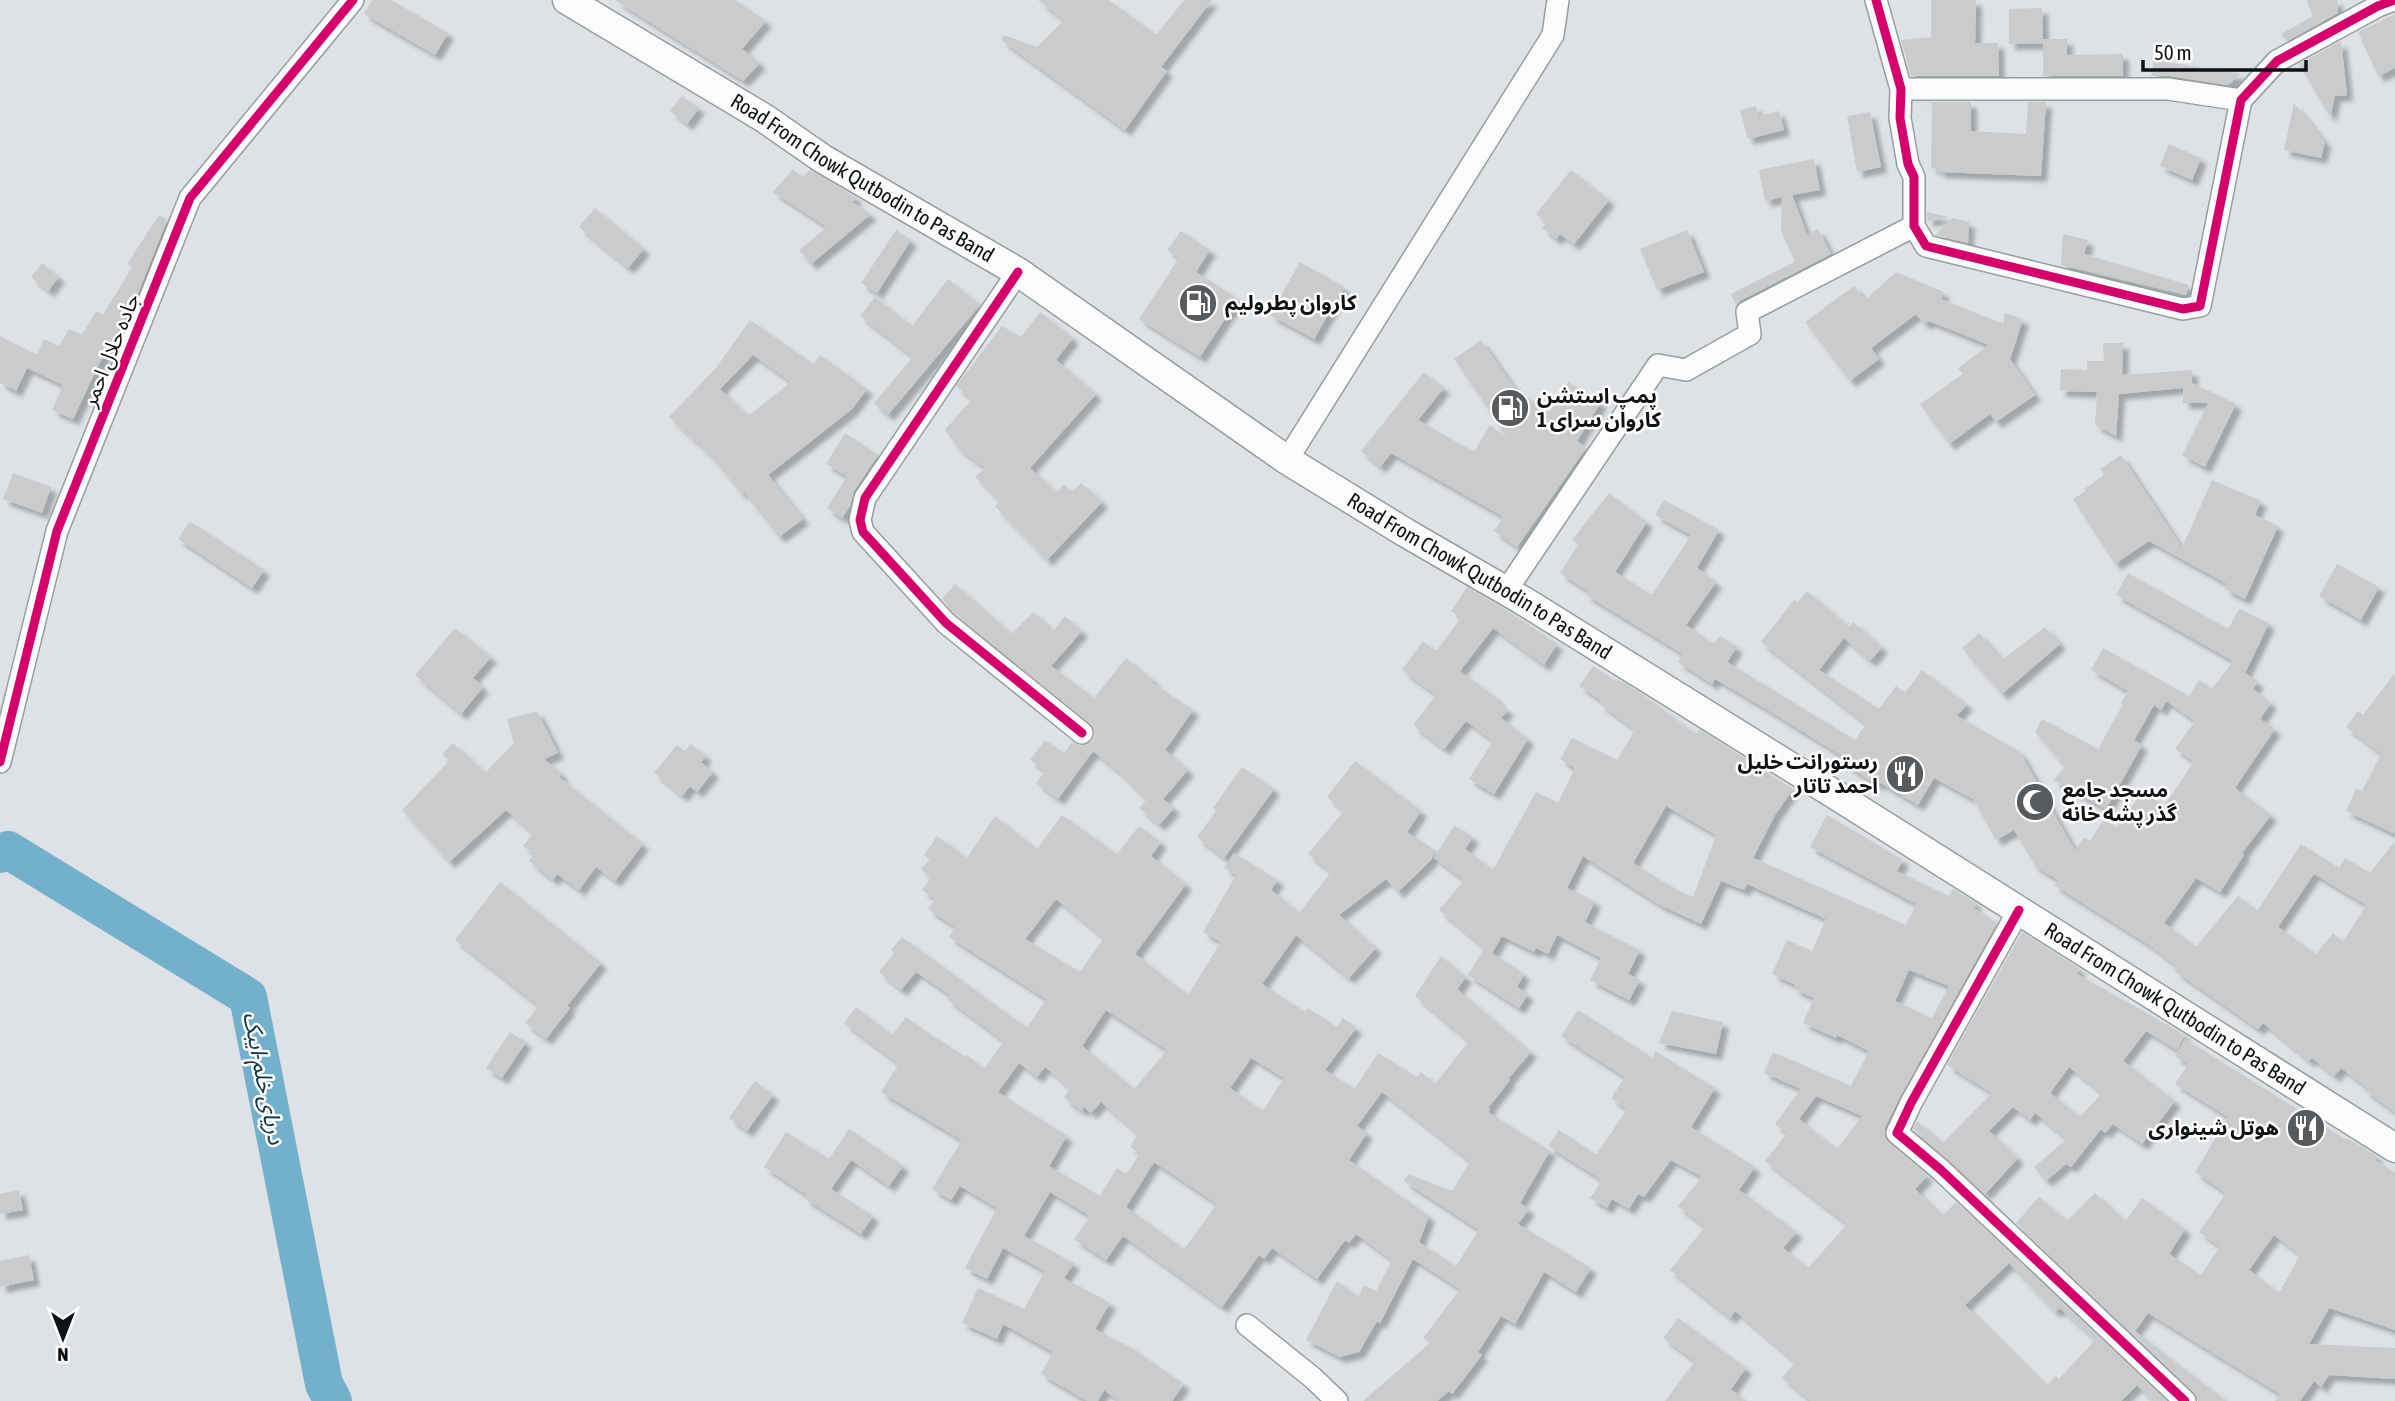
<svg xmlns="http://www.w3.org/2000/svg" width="2395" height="1401" font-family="'Asap Condensed','Noto Sans Arabic',sans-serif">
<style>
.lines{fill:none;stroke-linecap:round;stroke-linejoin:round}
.river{stroke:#72b0cb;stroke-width:38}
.building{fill:#cacbcc;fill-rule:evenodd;filter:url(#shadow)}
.minor-casing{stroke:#999da0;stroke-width:24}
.major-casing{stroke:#999da0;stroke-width:31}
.minor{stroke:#fafbfb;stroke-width:21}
.major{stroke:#fafbfb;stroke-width:28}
.cycleway-casing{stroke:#fff;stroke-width:13}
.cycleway{stroke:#d6006c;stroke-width:9}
.labels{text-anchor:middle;stroke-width:5;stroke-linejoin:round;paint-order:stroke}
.street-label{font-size:21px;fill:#0f1214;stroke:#fff}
.poi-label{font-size:21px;font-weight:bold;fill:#0f1214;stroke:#fff;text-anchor:start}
.water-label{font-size:23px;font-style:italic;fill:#103747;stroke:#fff}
</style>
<defs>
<filter id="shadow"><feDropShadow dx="6" dy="6" stdDeviation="2" flood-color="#0004"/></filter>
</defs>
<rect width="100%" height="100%" fill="#dee2e6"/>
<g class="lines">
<path class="river" d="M0,854L8,850L248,997L324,1384L333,1401"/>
</g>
<path class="building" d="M372,0H391L448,33L435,55L364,14Z
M615,0H735L766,21L742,49L760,63L743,81Z
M1038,0H1109L1156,35L1184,0H1212L1161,67L1167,71L1125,130L1001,40L1004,35L1037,47L1064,20Z
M1931,0H1976L1975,43H1998L1999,76H1911L1901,40L1931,37Z
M2306,0H2337L2338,13L2286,41L2281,34L2313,16Z
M2042,8L2043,43L2009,44V9Z
M2395,14V68L2378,76L2358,32Z
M2043,39H2067V55L2123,54V76H2043Z
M2341,41L2347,95L2335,96L2330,117L2299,64Z
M2154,60L2241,74L2228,85L2170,76H2151Z
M682,96L699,108L687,124L670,111Z
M1914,102H1971V131L2026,134L2028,102H2046L2041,176L1939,172L1938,167L1931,169L1932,103Z
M2294,103L2325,142L2321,158L2284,150Z
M1756,106L1759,116L1779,111L1784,130L1748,139L1740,110Z
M1870,112L1881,167L1857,172L1847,116Z
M2169,144L2201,158L2192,180L2160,166Z
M1814,159L1820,190L1792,195L1807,235L1818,229L1831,254L1741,300L1736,305L1731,294L1795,262L1781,231L1782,197L1765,201L1759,170Z
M793,169L802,177L810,170L857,198L852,202L871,214L811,264L799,250L827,227L773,192Z
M1571,170L1609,200L1574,244L1560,234L1556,239L1542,228L1547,223L1536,214Z
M595,208L644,249L628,268L579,227Z
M1927,212L1949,217L1927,221Z
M159,215L167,220L136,298L98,366L73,419L52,410L63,385L27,368L16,391L0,383V336L37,355L44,339L59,346L69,329L82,335L96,311L103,315L132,267L127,264Z
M1953,218L1969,222L1968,243L1935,235Z
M896,230L911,240L877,293L861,283Z
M1687,230L1704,272L1657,290L1640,249Z
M1181,231L1210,250L1196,272L1238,299L1200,357L1139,319L1179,258L1167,250Z
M2063,234L2088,240L2084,254L2189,285L2186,295L2061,265Z
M1300,262L1344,287L1314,339L1270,315Z
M42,263L59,277L48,291L31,277Z
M1896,272L1944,292L1941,299L2003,324L2005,313L2023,319L2010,359L2035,395L1996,422L1990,414L1949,444L1920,404L1963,374L1958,368L1989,345L1929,321L1924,324L1916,314L1871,348L1879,359L1850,381L1805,322L1854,286L1865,300Z
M948,279L980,305L888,415L874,403L913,357L860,316L875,297L912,326Z
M1040,312L1073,338L1056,360L1096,394L1030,468L1057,493L1064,484L1072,492L1081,483L1102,502L1047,560L995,506L1000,501L975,477L985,468L959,449L945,430L972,399L956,386L1002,326L1021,337Z
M750,320L813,364L820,355L867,389L852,409L768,475L803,519L779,537L744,492L742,494L710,455L669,417L716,368ZM753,355L791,382L748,416L720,389Z
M1481,340L1515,389L1549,413L1568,382L1601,402L1577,441L1586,448L1517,547L1494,531L1504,517L1391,453L1380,467L1361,451L1424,372L1444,388L1418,420L1474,452L1490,425L1510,441L1494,418L1496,415L1489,410L1454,359Z
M2103,343H2123L2122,375L2192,370V383L2236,404L2205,467L2182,455L2208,403H2183V388L2119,394L2116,436L2095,425L2097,392L2060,391L2061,369L2087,370V361H2104Z
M845,433L878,455L854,491L850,506L842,518L827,508L847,476L826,464Z
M2121,455L2182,548L2212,480L2261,501L2255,515L2278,526L2245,599L2225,589L2227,584L2149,541L2115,564L2073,499L2086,491L2084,489L2104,475L2100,469Z
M13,473L51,487L42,513L3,499Z
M1609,493L1647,522L1615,572L1652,595L1691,535L1655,515L1664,500L1719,530L1697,568L1716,582L1686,625L1714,644L1720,636L1737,647L1727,662L1855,740L1866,724L1761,642L1794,600L1798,602L1807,591L1849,627L1853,622L1882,647L1870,661L1844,638L1819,670L1879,709L1896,686L1905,693L1922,670L1967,704L1957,716L2020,752L2075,851L2084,837L2090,841L2104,819L2116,828L2143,791L2164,806L2194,762L2175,749L2195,721L2166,701L2161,710L2154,705L2134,740L2142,745L2106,809L2053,780L2065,767L2035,732L2042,719L2098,749L2123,704L2121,703L2128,691L2091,670L2103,648L2189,696L2199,680L2212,689L2233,661L2116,595L2128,573L2228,629L2239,609L2269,623L2245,673L2258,682L2253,689L2271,703L2260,719L2275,729L2235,788L2271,815L2242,853L2244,855L2220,892L2196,878L2164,923L2196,947L2238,896L2257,911L2301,844L2339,868L2345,858L2370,873L2395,841V1112L2364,1090L2366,1087L2341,1068L2334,1076L2312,1058L2309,1061L2263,1023L2258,1029L2175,971L2178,967L2149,945L2054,885L2058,880L2035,866L2014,830L1996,840L1973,799L1934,778L1918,805L1879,782L1878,785L1847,766L1850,761L1768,710L1715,679L1712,684L1678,662L1683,654L1586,595L1588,591L1560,573L1578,545L1572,540ZM2314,874L2366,905L2343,942L2333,933L2316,954L2278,927Z
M190,521L264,570L252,588L178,539Z
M2337,564L2379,587L2361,620L2319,596Z
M955,584L1011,634L1034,612L1053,631L1065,616L1082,631L1051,666L1094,698L1126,658L1153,680L1151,682L1193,710L1165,750L1188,770L1163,799L1174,808L1159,825L1139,808L1147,799L1123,777L1124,776L1093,751L1058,799L1036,783L1045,771L1030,760L1045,740L1064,753L1072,742L1081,746L1092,742L1095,736L1094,728L955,613L942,599Z
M1467,587L1509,612L1557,644L1544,665L1493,628L1460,671L1499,700L1497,702L1508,710L1501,718L1528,739L1494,794L1469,779L1493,741L1466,721L1444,749L1413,725L1436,695L1402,670L1423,641L1436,651L1461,618L1451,611Z
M2045,627L2060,644L2002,694L1962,648L1979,633L2002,660Z
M455,628L491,657L473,678L483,687L461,714L415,675Z
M1593,666L1616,681L1618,679L1639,692L1696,734L1699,729L1793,789L1775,815L1753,858L1906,925L1916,904L1810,847L1827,815L1903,860L1897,871L1949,896L1953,889L1976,903L1974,908L1997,923L1900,1097L1885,1127V1137L1889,1143L1927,1176L1915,1189L1942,1216L1956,1202L2166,1401H2152L2137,1385L2121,1401H1811L1782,1378L1795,1362L1735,1311L1730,1318L1670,1270L1705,1227L1678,1206L1702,1177L1671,1160L1644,1197L1638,1194L1629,1209L1612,1199L1607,1208L1590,1198L1602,1180L1548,1146L1559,1130L1596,1155L1627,1109L1611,1098L1625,1077L1561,1036L1578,1010L1653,1058L1655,1051L1715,1088L1691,1127L1755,1167L1739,1190L1797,1232L1783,1248L1808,1268L1847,1224L1765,1161L1787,1133L1775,1124L1801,1089L1764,1073L1773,1052L1851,1086L1869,1051L1837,1035L1836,1038L1803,1023L1814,998L1794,989L1796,985L1772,974L1787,940L1812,951L1826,919L1747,884L1744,890L1721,881L1701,924L1660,905L1583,856L1567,888L1595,901L1585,922L1640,950L1628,974L1640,980L1629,1000L1590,980L1601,958L1557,935L1548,954L1536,948L1534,952L1502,936L1492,953L1524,974L1517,987L1528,994L1519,1008L1468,975L1484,948L1487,950L1439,910L1464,880L1434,858L1454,825L1473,837L1465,849L1493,870L1536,792L1558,803L1575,768L1560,759L1572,738L1617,760L1635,730L1600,704L1602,701L1579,686ZM1666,806L1716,835L1693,897L1675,889L1633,863ZM1909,970L1949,986L1932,1018L1895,1001ZM1816,1096L1862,1116L1837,1149L1799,1119ZM2009,1263L2055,1312L2060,1308L2095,1340L2059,1379L2056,1376L2046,1386L1965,1305Z
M2395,673V834L2346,811L2356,789L2362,791L2385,746L2380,753L2346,727L2358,711L2363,715Z
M537,711L558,753L544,759L562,774L559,777L643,844L615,881L596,867L579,890L557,874L553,880L529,861L534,854L523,846L533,833L506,810L449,862L402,810L449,761L442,754L453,743L485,773L514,743L507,719Z
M691,744L706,756L701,762L713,772L697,792L690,786L682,796L654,773L677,745L685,751Z
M1355,761L1421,811L1407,832L1436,851L1430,861L1398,892L1386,879L1339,915L1376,948L1349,978L1296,935L1262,984L1305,1012L1308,1008L1337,1027L1343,1018L1356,1028L1325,1070L1355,1089L1378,1053L1417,1077L1421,1072L1435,1084L1469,1041L1415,996L1441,956L1466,977L1457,989L1531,1052L1508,1079L1510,1080L1488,1108L1490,1109L1488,1112L1550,1151L1520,1203L1529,1209L1518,1224L1591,1268L1576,1292L1544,1272L1515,1324L1501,1316L1478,1352L1482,1355L1452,1394L1449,1391L1437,1401H1363L1430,1343L1423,1338L1460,1289L1413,1259L1380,1323L1377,1321L1359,1352L1340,1357L1306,1340L1337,1281L1358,1297L1364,1285L1376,1291L1392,1260L1356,1234L1349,1243L1345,1240L1317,1279L1272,1248L1264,1259L1259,1255L1222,1307L1123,1236L1106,1260L1074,1239L1090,1216L1050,1192L1024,1236L1074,1263L1064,1278L1110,1303L1095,1329L1130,1347L1184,1384L1172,1401H1119L1104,1390L1098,1401H1087L1041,1374L1053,1352L1003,1324L997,1339L962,1323L978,1288L1024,1309L1045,1271L1003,1248L987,1279L965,1268L997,1208L960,1186L951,1200L932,1189L962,1140L881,1092L899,1064L844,1023L856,1007L892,1035L906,1017L936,1039L937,1038L965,1057L967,1055L984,1069L1004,1041L947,999L950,995L916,972L901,990L879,972L894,953L891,950L902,937L1027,1028L1046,999L949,937L955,927L928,909L935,899L922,890L931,877L921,869L930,859L924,855L937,836L967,858L995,816L1037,849L1062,815L1117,854L1139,826L1161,842L1151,856L1186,884L1135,954L1188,995L1221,942L1203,932L1236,875L1224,868L1234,853L1278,880L1271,890L1299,913L1331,872L1308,854L1344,811L1327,797ZM1056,899L1104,938L1080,972L1025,939ZM1106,1010L1167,1050L1134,1089L1082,1046ZM1251,1058L1284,1078L1263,1111L1230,1088ZM1019,1063L1037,1077L1045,1067L1070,1088L1064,1098L1082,1111L1084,1107L1091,1113L1101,1102L1138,1134L1130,1147L1140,1154L1126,1174L1117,1168L1100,1196L1049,1166L1067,1136L998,1092ZM1382,1092L1470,1161L1452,1191L1408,1174L1404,1181L1479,1230L1456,1266L1419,1242L1429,1216L1349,1160L1367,1133L1357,1126ZM1154,1162L1217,1204L1184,1249L1126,1207Z
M1242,767L1274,789L1224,858L1197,837L1216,811L1213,808Z
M500,882L601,963L567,1006L570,1008L546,1039L525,1023L539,1006L455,940Z
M2022,932L2080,969L2077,974L2185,1035L2177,1050L2146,1031L2123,1061L2175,1101L2142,1144L2113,1124L2105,1133L2101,1129L2071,1167L2066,1164L2046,1181L2034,1167L2067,1139L2035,1113L2030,1120L2013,1107L1989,1131L2018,1158L1985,1194L1913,1129L1917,1121L1943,1143L1992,1093L1947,1065ZM2069,1067L2102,1093L2080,1117L2050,1093Z
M1672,1011L1723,1022L1716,1054L1659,1043Z
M510,1032L526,1042L502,1078L486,1068Z
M2185,1039L2346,1140L2347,1138L2377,1156L2375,1160L2395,1173V1330L2329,1308L2309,1344L2395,1348V1379L2329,1375L2321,1387L2314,1381L2300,1401H2275L2280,1394L2148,1313L2135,1331L2226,1401H2198L2194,1391L2016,1223L2039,1197L2067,1221L2095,1193L2125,1222L2142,1198L2185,1229L2169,1254L2201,1275L2220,1247L2199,1232L2226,1193L2195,1172L2228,1117L2175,1084L2188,1064L2175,1056ZM2274,1235L2300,1255L2279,1293L2249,1270Z
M755,1081L773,1095L747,1131L729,1118Z
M849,1129L903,1166L889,1186L851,1160L831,1189L873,1216L861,1234L804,1198L807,1195L764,1167L786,1132L829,1159Z
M19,1190L23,1210L0,1214V1194Z
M29,1255L34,1280L0,1287V1261Z
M1678,1318L1746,1368L1731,1389L1744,1401H1665L1695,1361L1663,1338Z"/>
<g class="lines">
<g class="minor-casing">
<path id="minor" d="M1876,0L1901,89L1900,118L1908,164L1914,177V226L1926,246L2183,309L2200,306L2241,100L2277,61L2378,6L2394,0
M1901,89H2168L2241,100
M1018,272L865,498L860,520L863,532L946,623L1082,733
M1287,460L1553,35L1558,0
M1506,591L1658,365L1686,370L1750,334L1747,312L1914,226
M0,762L57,531L190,198L353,0
M2019,910L1911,1103L1897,1133L1941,1170L2185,1401
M1247,1325L1313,1378L1337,1401"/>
</g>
<g class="major-casing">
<g id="major">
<path id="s1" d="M567,0L764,118L823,159L1018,272L1287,460L1406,533L1522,600L1839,797L2395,1148"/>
</g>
</g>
<use href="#minor" class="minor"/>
<use href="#major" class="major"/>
<g class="cycleway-casing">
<path id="cycleway" d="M1876,0L1901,89L1900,118L1908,164L1914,177V226L1926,246L2183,309L2200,306L2241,100L2277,61L2378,6L2394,0
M1018,272L865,498L860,520L863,532L946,623L1082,733
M0,762L57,531L190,198L353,0
M2019,910L1911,1103L1897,1133L1941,1170L2185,1401"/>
</g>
<use href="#cycleway" class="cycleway"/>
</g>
<defs>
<g id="fuel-disc" transform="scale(2.0125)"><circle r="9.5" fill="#575b5e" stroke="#fff"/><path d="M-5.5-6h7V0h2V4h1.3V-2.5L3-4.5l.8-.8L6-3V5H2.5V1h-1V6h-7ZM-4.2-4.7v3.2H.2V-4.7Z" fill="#fff"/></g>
<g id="restaurant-disc" transform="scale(2.0125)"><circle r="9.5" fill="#575b5e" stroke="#fff"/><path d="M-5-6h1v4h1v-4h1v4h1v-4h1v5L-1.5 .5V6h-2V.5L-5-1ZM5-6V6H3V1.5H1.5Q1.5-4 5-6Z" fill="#fff"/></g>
<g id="mosque-disc" transform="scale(2.0125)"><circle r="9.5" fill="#575b5e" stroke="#fff"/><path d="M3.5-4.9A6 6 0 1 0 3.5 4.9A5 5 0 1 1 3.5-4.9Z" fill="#fff"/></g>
</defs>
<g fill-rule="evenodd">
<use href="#fuel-disc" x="1198" y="303"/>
<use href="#fuel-disc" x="1510" y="408"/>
<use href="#restaurant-disc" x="1905" y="774"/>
<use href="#mosque-disc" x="2035" y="802"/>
<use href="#restaurant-disc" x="2306" y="1128"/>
</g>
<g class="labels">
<g class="street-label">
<text dy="7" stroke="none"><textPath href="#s1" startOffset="345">Road From Chowk Qutbodin to Pas Band</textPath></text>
<text transform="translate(111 350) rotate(-68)" y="7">جاده حلال احمر</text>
<text dy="7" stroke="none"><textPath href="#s1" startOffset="1080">Road From Chowk Qutbodin to Pas Band</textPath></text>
<text dy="7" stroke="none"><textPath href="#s1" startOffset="1899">Road From Chowk Qutbodin to Pas Band</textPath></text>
</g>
<g class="poi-label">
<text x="1225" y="310">کاروان پطرولیم</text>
<text x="1537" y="403">پمپ استشن<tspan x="1537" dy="24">کاروان سرای 1</tspan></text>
<text x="1878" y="769" text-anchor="end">رستورانت خلیل<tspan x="1878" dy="24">احمد تاتار</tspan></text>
<text x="2062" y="797">مسجد جامع<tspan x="2062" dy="24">گذر پشه خانه</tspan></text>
<text x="2279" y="1135" text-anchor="end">هوتل شینواری</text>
</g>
<g class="water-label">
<text transform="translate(264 1078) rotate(79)" y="8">دریای خلم-ایبک</text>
</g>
</g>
<g transform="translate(63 1338) rotate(180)" stroke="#ffffff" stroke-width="5" paint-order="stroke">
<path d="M0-5L12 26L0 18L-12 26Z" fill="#0f1214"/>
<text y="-10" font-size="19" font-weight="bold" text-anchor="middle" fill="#0f1214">N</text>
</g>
<path d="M2143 60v10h163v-10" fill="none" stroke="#0f1214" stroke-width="3.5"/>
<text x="2154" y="60" font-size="21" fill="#0f1214" stroke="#ffffff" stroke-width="5" paint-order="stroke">50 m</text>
</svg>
